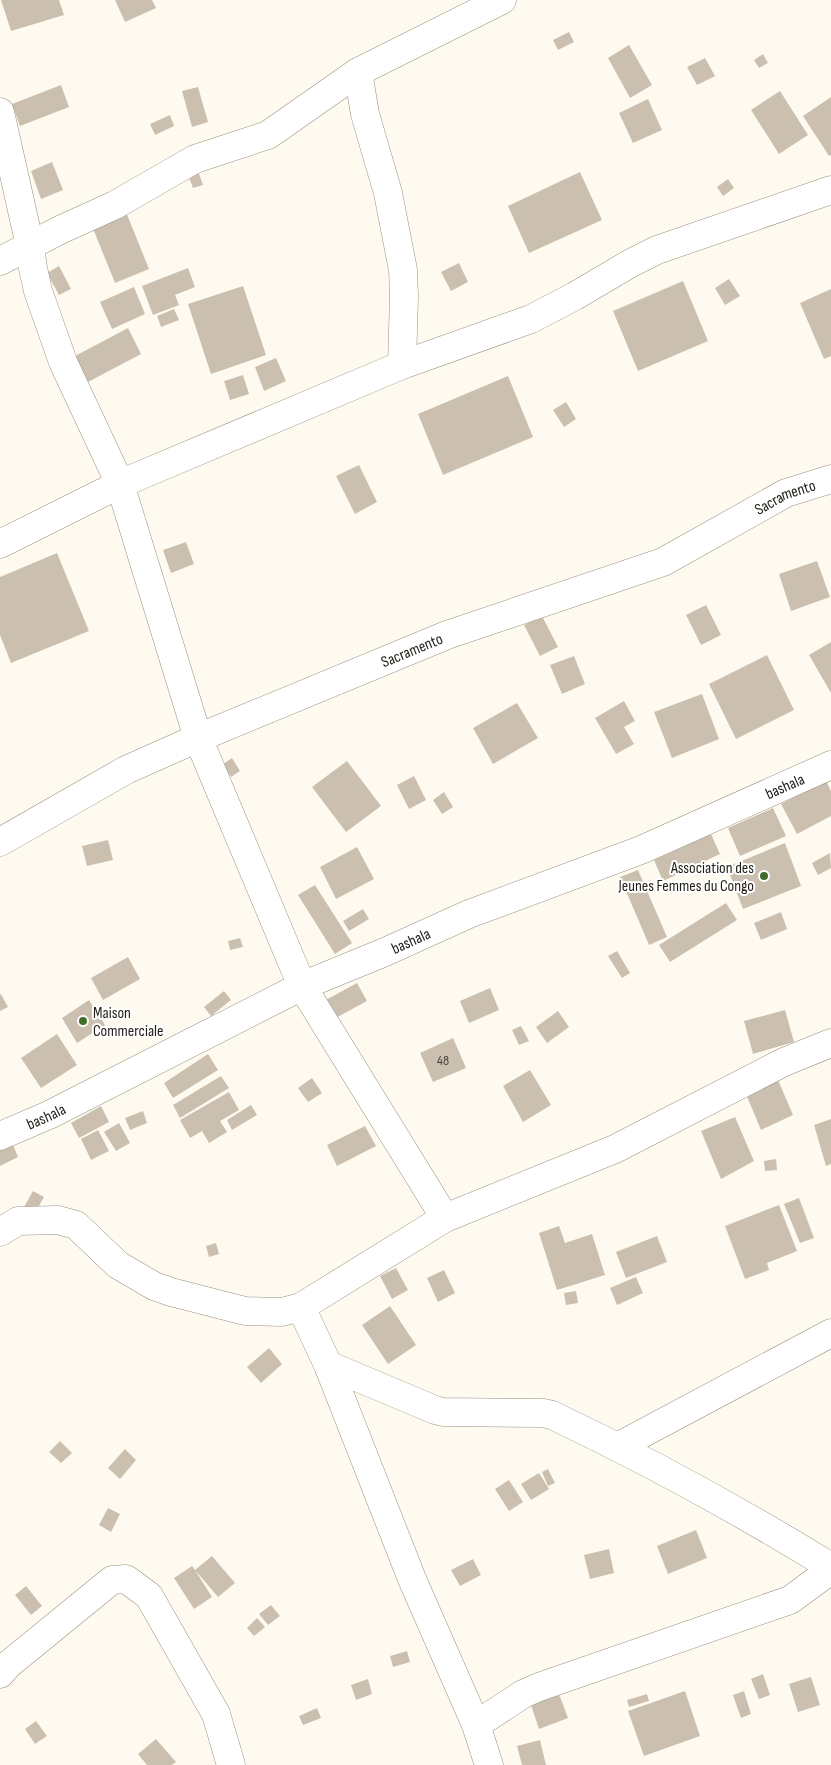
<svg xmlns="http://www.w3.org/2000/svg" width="831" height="1765" font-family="'Sofia Sans Condensed',sans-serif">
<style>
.building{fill:#cbc0b0}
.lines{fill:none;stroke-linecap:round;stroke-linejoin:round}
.minor-casing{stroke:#989181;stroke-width:29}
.minor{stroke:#fff;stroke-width:28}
.poi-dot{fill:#436c28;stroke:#fff;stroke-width:2}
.labels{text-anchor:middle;stroke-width:4;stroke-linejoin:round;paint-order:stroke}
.number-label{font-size:14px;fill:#4b463d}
.street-label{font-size:16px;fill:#201d17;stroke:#fff}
.poi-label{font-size:16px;fill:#201d17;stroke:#fff;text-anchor:end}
</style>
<rect width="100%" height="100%" fill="#fffaef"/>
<path class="building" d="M1,0H59L64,15L11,31Z
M115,0H152L156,8L125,22Z
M569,32L574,42L558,50L553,40Z
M629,45L652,85L630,98L608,58Z
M763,54L768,63L759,68L754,60Z
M705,58L715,76L697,85L687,67Z
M61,85L69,107L20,126L12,104Z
M198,87L208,122L192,127L182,91Z
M780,91L808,135L779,154L751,110Z
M831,97V155L829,156L803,116Z
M648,99L662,130L633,143L619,113Z
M170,115L174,126L155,135L150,124Z
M52,162L63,190L41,199L31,171Z
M198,171L203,185L193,188L188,175Z
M580,172L602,220L529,253L508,206Z
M728,179L734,188L723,196L717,187Z
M126,212L149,269L115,283L92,226Z
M459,263L468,282L451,291L441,272Z
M59,266L71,289L59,295L47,273Z
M188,268L195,287L175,295L179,305L153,315L142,286Z
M729,279L740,296L725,305L715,288Z
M683,281L708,341L638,371L613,311Z
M243,286L266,355L211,374L188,304Z
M134,287L145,314L112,329L100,302Z
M831,289V356L824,359L800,303Z
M174,309L179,320L161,327L157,316Z
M128,328L141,354L88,382L75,356Z
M276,358L286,381L264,391L255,367Z
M243,375L249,394L230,400L224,381Z
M508,376L533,437L443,475L418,414Z
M566,402L576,419L564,427L553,410Z
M359,465L377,502L355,514L336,476Z
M186,542L194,564L171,573L163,550Z
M57,553L89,631L11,663L0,635V577Z
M817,561L830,597L791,611L779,574Z
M706,605L721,635L701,645L686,615Z
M542,616L558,647L540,656L524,625Z
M831,642V693L809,655Z
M767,655L794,710L736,739L709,684Z
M574,656L585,684L562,694L550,665Z
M702,694L719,739L672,758L654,712Z
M624,701L635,721L624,727L634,744L616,754L595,718Z
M517,703L538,738L493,764L473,728Z
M232,758L240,771L231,777L223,764Z
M347,761L381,806L346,832L312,787Z
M414,776L426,800L409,809L397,785Z
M826,781L831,791V816L797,834L781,804Z
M444,792L453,807L442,814L433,800Z
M773,808L786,836L740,856L728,828Z
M711,834L720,854L663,881L654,860Z
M108,840L113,860L87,866L82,846Z
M785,843L801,886L743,909L727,867Z
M357,847L374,879L336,899L320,867Z
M830,853L831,868L818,875L812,863Z
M638,870L667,937L649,945L620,877Z
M315,885L352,943L335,954L298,895Z
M726,903L737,920L670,962L659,945Z
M363,909L369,919L349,931L343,921Z
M781,912L787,929L761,940L754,923Z
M240,938L243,947L230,950L228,941Z
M617,951L630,973L622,978L608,956Z
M128,957L140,979L103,1000L91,978Z
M357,983L367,1001L332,1020L322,1002Z
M490,988L499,1010L469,1023L460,1001Z
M224,991L231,1000L211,1016L204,1007Z
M1,994L8,1007L0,1011V995Z
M89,1000L105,1025L77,1043L62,1018Z
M785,1010L794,1042L753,1054L744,1021Z
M558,1011L569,1027L547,1043L536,1027Z
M521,1026L529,1041L519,1045L512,1030Z
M57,1034L77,1065L41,1088L21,1058Z
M453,1038L466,1068L433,1082L420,1053Z
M208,1054L218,1070L173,1098L164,1083Z
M530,1070L551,1105L523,1122L503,1086Z
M221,1076L229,1088L180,1118L173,1105Z
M312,1078L322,1093L308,1102L298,1088Z
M778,1080L793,1115L761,1130L746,1094Z
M229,1092L239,1110L220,1121L227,1132L209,1143L202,1131L190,1138L180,1120Z
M251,1105L257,1115L232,1130L227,1120Z
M101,1106L109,1122L79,1138L71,1123Z
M143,1111L147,1123L130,1130L125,1118Z
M735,1117L754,1161L721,1179L701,1131Z
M831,1119V1164L826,1166L814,1125Z
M119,1123L130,1143L116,1151L104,1132Z
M365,1126L376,1146L337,1166L327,1145Z
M98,1130L109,1151L91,1160L81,1139Z
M10,1138L18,1157L0,1166V1143Z
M776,1159L777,1170L765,1171L764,1161Z
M33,1191L44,1197L35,1213L24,1207Z
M799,1198L814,1238L800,1243L784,1204Z
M779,1205L797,1251L767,1263L769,1270L745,1279L725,1226Z
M559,1226L565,1243L592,1234L605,1275L557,1290L539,1233Z
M657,1236L667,1262L626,1278L616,1252Z
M216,1243L219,1254L209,1257L206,1246Z
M396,1268L408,1290L392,1299L380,1276Z
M444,1270L455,1293L438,1302L427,1278Z
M636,1277L643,1293L617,1305L610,1288Z
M576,1291L578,1303L566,1305L564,1293Z
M390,1306L416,1345L388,1364L362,1325Z
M269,1348L282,1364L261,1383L247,1367Z
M60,1441L72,1453L61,1463L49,1452Z
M125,1449L136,1460L120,1479L108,1468Z
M548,1469L555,1483L548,1486L542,1472Z
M539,1473L549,1489L531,1500L521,1484Z
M509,1480L523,1502L509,1511L495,1489Z
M108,1508L120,1514L111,1532L99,1525Z
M696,1530L707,1558L668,1574L657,1546Z
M609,1549L614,1573L590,1579L584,1555Z
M212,1556L235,1583L218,1597L195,1570L212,1597L194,1609L174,1578L192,1566L195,1570Z
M473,1559L481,1575L460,1586L451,1570Z
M26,1586L42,1606L31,1615L15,1595Z
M271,1605L280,1616L268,1625L259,1614Z
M257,1618L265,1627L254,1636L247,1628Z
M407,1651L410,1662L393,1667L390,1656Z
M763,1674L770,1695L759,1699L751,1679Z
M811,1677L820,1705L798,1712L789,1684Z
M368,1679L372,1694L356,1700L351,1685Z
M685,1691L700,1736L644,1756L628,1711Z
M744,1691L751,1714L741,1718L733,1695Z
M559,1694L568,1718L539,1729L531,1705Z
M647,1694L649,1701L629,1707L627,1700Z
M317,1708L321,1718L303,1725L299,1716Z
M36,1721L47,1736L35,1744L25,1729Z
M156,1739L176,1762L172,1765H147L138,1754Z
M540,1740L546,1765H522L517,1746Z"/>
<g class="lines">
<g class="minor-casing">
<g id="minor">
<path d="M358,72L365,114L388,193L403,270L404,296L402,365"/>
<path d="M0,112L30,246L33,268L38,291L63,362L120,484L198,738L302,986L445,1218"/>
<path d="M0,261L60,230L115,205L195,159L268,135L358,72L502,0"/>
<path d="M0,544L120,484L402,365L531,319L575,296L631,263L657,250L831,190"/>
<path id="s1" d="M0,842L126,770L198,738L447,635L663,562L786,493L831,479"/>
<path id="s2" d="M0,1136L49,1115L302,986L385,952L469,914L641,850L831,765"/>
<path d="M0,1232L18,1221L58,1220L76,1225L118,1265L154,1286L171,1292L245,1311L282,1312L301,1307"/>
<path d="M328,1365L435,1410L443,1412L543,1413L552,1415C649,1461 740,1511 831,1567"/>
<path d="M619,1446L831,1333"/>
<path d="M0,1674L9,1664L112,1580L126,1579L149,1596L216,1714L231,1765"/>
<path d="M476,1725L523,1694L539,1687L790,1600L831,1570"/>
<path d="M489,1765L476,1725L412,1579L328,1365L301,1307L445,1218L615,1149L784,1062L831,1043"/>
</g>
</g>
<use href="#minor" class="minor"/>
</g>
<g class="poi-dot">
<circle cx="764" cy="876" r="5"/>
<circle cx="83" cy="1021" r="5"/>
</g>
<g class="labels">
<g class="number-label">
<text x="443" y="1065">48</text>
</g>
<g class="street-label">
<text dy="6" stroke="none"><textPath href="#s1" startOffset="860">Sacramento</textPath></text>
<text dy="6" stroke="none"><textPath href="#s1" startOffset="455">Sacramento</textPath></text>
<text dy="6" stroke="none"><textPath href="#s2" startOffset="860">bashala</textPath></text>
<text dy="6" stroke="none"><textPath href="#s2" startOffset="455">bashala</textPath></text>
<text dy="6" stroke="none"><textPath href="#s2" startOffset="50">bashala</textPath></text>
</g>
<g class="poi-label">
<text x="754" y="873">Association des<tspan x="754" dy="18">Jeunes Femmes du Congo</tspan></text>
<text x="93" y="1018" text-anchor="start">Maison<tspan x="93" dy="18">Commerciale</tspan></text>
</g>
</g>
</svg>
